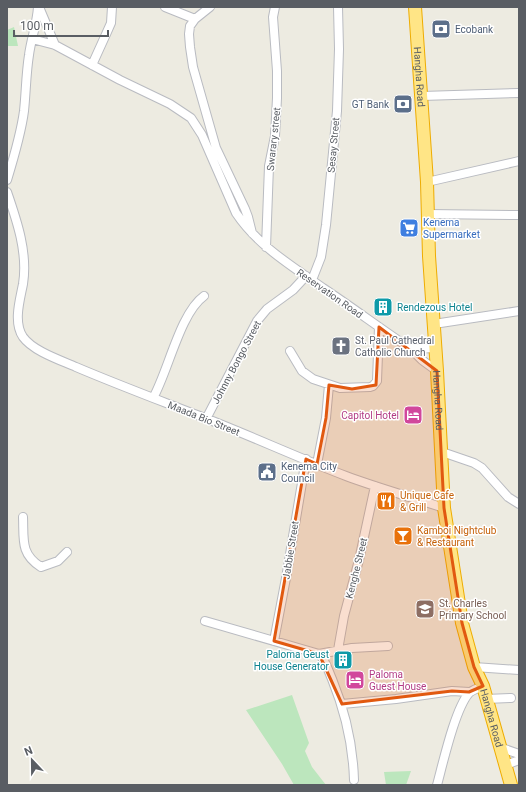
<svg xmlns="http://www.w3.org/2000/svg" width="526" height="792" font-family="Roboto,sans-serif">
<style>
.green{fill:#bce6bd}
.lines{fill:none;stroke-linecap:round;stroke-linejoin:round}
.minor-casing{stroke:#b9bbc1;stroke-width:10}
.highway-casing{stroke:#eeac00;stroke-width:14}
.minor{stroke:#fff;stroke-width:8}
.highway{stroke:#ffe586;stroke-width:12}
.marked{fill:#e15910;fill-opacity:0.2;stroke:#e15910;stroke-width:3;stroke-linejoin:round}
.labels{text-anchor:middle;stroke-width:3;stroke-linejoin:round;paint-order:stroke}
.service-label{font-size:10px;fill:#4e5e75;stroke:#fff;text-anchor:start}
.street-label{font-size:10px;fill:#595d63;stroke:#fff}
.shop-label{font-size:10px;fill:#366cbe;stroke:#fff;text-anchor:start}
.culture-label{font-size:10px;fill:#0d838f;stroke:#fff;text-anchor:start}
.worship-label{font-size:10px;fill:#5b616d;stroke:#fff;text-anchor:start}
.hotel-label{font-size:10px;fill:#b23c85;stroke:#fff;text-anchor:end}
.food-label{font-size:10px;fill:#c56008;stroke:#fff;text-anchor:start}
.education-label{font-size:10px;fill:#785e54;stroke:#fff;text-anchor:start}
</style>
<rect width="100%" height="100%" fill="#edebe1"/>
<path class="green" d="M14,27L18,46H7V30Z
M292,695L309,743L305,751L312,767L326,785H294L282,764L246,710Z
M411,771L406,785H386L384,772Z"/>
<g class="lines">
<g class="minor-casing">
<path id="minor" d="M39,7L55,45
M165,7L195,19
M210,7L195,19L190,26L189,34L190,47L193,67L216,148L245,209L248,217L252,233
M32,39L55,45L120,80L170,104L191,118L202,135L236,213C258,246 292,266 323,288C353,308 381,329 411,349L422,360L437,371
M92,65L107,32L111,23L112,7
M422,96L519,93
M7,180C14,157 21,134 24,111C26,92 26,74 29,55C31,39 37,24 38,7
M427,182L519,161
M7,192C17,221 28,253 23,284C20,300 13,322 23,337C33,351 60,360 76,367C116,384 156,399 197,415C247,434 296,457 346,476C378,488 411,497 444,508
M428,214L519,215
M266,247L269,166L275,136L277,98V71L273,17L275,7
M312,280L321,257L326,225L337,111L339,49L338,7
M434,324L519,311
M411,349L436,348
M290,351L302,371L313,379L340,388L370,387L373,386L377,381L379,327
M153,398C168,372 180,313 204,296
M206,419L257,321L267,309L293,290L306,276
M442,452L474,463L482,468L508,497L519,504
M317,464L326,418L329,385
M23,517C24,539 20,554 41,567L58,561L67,552
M205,621L319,654L352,648L388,646
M274,641L286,578L306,459
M338,650L344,616L359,560L375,486
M319,654C326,661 328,670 332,679C345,711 353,745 354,780
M474,667L519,670
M486,699L511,698
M342,704L396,699L452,691L469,692
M499,747L519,754
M506,765L519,760
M437,785C443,763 455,709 469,693C472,690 479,688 483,686"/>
</g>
<g class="highway-casing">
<g id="highway">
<path id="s1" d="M415,7L427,182L429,256L437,371L444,508L462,623L474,667L483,686L511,785"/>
</g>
</g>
<use href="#minor" class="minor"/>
<use href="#highway" class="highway"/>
</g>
<path class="marked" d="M379,327L437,371L444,508L462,623L474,667L483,686L469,692L452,691L342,704L319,654L274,641L306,459L317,464L326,418L329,385L352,389L376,385Z"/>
<defs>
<g id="bank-square" transform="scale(1)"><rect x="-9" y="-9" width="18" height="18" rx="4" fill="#5c6f8a" stroke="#fff"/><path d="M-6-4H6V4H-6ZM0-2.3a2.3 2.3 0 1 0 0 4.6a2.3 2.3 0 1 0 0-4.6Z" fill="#fff"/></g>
<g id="supermarket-square" transform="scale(1)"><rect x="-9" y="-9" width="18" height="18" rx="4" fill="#3f7fe0" stroke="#fff"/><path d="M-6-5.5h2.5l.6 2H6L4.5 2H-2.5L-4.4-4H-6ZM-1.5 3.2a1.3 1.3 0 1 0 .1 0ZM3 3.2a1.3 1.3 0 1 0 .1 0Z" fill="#fff"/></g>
<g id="building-square" transform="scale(1)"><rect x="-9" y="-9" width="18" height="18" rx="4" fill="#0f9aa8" stroke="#fff"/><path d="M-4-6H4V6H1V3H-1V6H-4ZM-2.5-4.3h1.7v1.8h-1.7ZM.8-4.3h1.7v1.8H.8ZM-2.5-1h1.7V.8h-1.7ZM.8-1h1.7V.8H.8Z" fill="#fff"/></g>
<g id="church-square" transform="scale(1)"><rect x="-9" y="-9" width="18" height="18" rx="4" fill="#6b7280" stroke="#fff"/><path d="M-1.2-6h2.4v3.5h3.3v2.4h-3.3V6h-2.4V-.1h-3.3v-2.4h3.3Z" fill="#fff"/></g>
<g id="hotel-square" transform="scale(1)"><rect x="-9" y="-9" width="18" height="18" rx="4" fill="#d1479c" stroke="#fff"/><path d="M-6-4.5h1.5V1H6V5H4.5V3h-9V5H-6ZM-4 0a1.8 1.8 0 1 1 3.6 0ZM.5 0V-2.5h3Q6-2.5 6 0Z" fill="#fff"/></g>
<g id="civic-square" transform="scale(1)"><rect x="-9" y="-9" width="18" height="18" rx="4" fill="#5c6f8a" stroke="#fff"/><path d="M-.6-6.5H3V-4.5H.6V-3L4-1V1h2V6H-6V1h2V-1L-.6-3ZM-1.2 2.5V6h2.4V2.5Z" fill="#fff"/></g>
<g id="restaurant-square" transform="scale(1)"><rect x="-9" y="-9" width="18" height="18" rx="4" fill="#e8710a" stroke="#fff"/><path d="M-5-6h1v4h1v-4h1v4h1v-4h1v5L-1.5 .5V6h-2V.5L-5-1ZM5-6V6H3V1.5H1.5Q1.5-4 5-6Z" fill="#fff"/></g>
<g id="bar-square" transform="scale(1)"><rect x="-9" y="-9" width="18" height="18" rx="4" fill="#e8710a" stroke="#fff"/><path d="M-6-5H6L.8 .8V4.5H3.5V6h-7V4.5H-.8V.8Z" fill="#fff"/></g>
<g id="school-square" transform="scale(1)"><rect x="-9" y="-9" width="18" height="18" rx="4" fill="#8d6e63" stroke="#fff"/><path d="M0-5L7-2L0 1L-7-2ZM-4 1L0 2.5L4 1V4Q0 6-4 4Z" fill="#fff"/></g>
</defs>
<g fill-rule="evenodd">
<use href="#bank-square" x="441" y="29"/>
<use href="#bank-square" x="403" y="104"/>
<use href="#supermarket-square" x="409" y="228"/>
<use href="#building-square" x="383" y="307"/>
<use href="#church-square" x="341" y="346"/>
<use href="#hotel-square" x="413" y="415"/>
<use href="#civic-square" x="267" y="472"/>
<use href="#restaurant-square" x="386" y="501"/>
<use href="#bar-square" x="403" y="536"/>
<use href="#school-square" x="425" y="609"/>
<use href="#building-square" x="343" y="660"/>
<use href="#hotel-square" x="355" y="680"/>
</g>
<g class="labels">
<g class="service-label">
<text x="455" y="33">Ecobank</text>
<text x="389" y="108" text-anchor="end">GT Bank</text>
<text x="281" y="470">Kenema City<tspan x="281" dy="12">Council</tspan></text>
</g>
<g class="street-label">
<text dy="4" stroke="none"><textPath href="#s1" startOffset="70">Hangha Road</textPath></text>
<text transform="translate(273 139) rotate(-84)" y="4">Swarary street</text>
<text transform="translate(333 145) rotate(-85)" y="4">Sesay Street</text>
<text transform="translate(330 293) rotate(35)" y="4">Reservation Road</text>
<text transform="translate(236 362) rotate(-62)" y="4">Johnny Bongo Street</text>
<text dy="4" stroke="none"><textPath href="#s1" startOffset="394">Hangha Road</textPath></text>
<text transform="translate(204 418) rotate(22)" y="4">Maada Bio Street</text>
<text transform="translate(290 550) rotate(-81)" y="4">Jabbie Street</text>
<text transform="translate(356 568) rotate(-76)" y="4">Kenghe Street</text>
<text dy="4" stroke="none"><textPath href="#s1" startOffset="718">Hangha Road</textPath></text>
</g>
<g class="shop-label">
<text x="423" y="226">Kenema<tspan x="423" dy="12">Supermarket</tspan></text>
</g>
<g class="culture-label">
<text x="397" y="311">Rendezous Hotel</text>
<text x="329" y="658" text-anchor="end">Paloma Geust<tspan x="329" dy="12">House Generator</tspan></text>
</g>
<g class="worship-label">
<text x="355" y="344">St. Paul Cathedral<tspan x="355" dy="12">Catholic Church</tspan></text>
</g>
<g class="hotel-label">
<text x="399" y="419">Capitol Hotel</text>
<text x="369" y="678" text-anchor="start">Paloma<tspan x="369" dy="12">Guest House</tspan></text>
</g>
<g class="food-label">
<text x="400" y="499">Unique Cafe<tspan x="400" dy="12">&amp; Grill</tspan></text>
<text x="417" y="534">Kamboi Nightclub<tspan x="417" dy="12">&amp; Restaurant</tspan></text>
</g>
<g class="education-label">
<text x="439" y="607">St. Charles<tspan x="439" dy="12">Primary School</tspan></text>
</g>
</g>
<rect width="526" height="792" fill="none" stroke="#595d63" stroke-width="16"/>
<g transform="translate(32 760) rotate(338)" stroke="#ffffff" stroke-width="3" paint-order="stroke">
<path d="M0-3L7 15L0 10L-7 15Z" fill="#595d63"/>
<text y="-6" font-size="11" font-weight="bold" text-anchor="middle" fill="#595d63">N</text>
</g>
<path d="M14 30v6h94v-6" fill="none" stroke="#595d63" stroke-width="2"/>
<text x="20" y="30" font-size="12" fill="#595d63" stroke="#ffffff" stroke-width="3" paint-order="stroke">100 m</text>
</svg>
